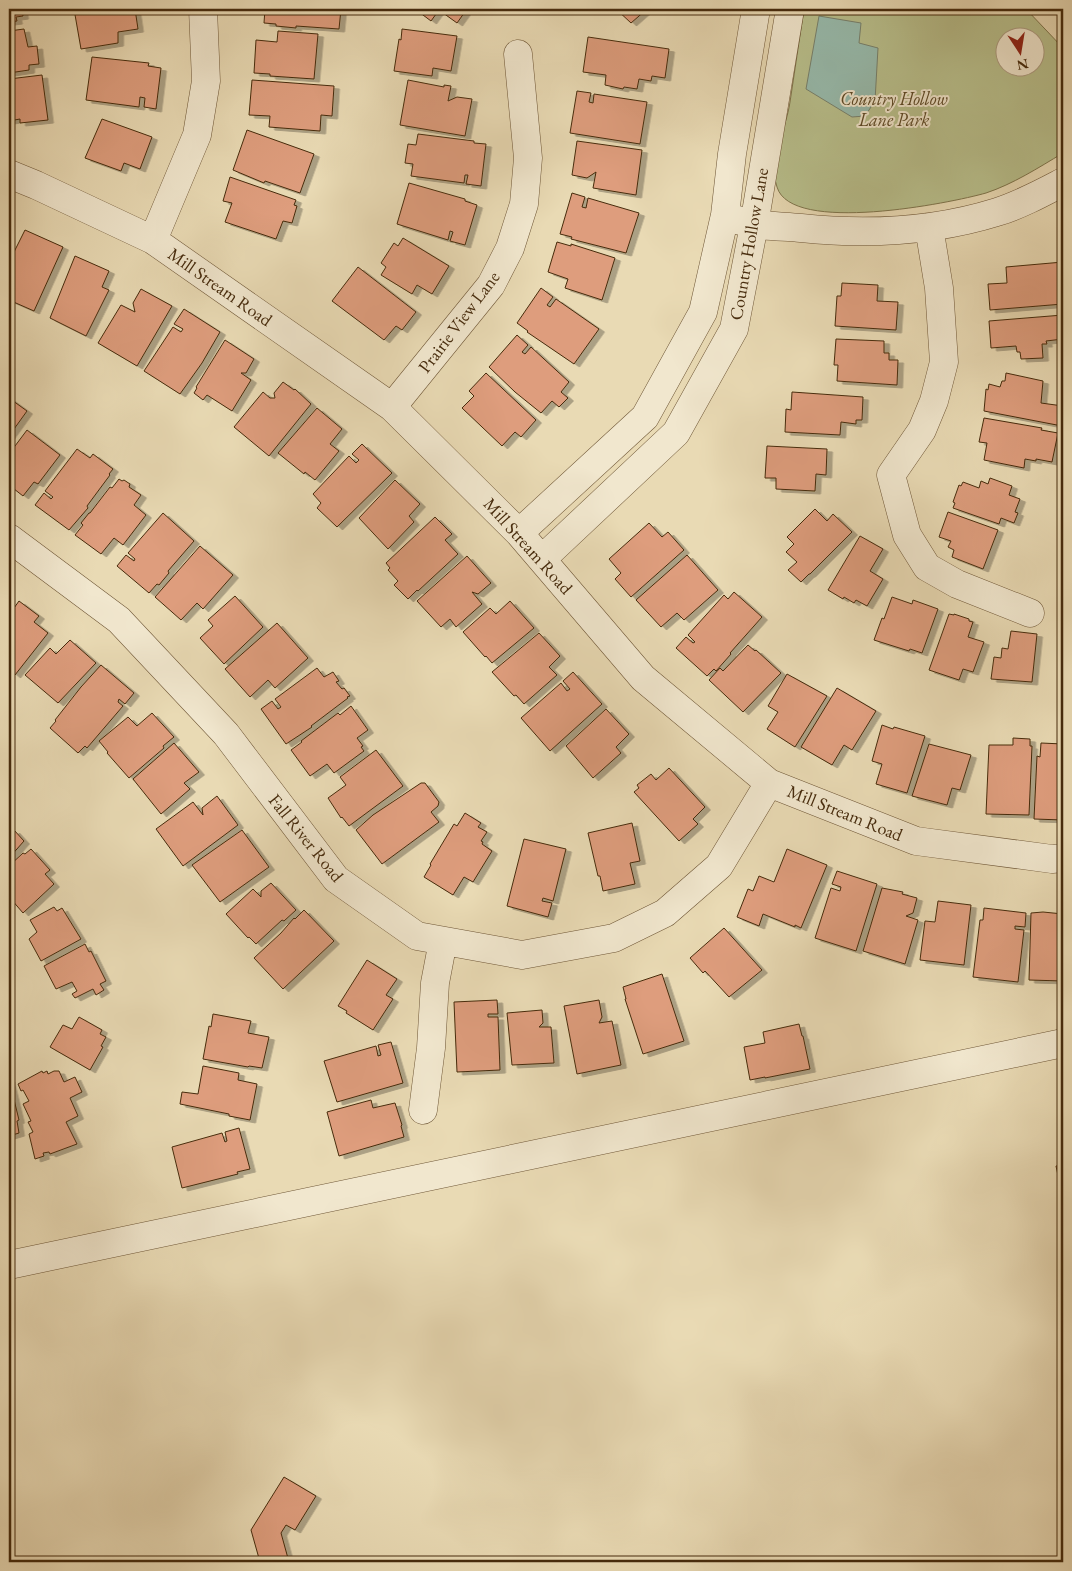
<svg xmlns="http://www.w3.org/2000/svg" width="1072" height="1571" font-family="'EB Garamond',serif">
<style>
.green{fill:#b8bf8c;stroke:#7f754c;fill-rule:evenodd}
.water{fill:#97bbad;stroke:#77816d}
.building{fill:#de9d7d;stroke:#462b0d;filter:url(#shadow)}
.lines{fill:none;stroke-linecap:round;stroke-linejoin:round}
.minor-casing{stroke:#6f5737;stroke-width:29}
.minor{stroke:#f1e7ce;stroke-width:28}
.labels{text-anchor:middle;stroke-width:4;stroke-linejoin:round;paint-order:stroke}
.park-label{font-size:18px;font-style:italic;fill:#5d4926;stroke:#f1e7ce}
.street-label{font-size:18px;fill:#462b0d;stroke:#f1e7ce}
</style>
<defs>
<filter id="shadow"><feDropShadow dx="5.5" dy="3" stdDeviation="0" flood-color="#0004"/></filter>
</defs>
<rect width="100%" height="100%" fill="#e9dab4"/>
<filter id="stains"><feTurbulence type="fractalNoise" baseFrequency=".004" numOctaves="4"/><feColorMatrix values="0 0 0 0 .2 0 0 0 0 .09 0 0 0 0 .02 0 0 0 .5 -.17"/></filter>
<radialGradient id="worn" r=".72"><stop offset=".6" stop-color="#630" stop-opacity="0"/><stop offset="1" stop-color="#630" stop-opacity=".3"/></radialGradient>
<path class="green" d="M804,9H1026L1063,48V153C1038,168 1013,184 986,193C951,203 791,235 777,187C768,160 786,130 790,102C795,71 799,40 804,9ZM1004,38H1034V68H1004Z"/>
<path class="water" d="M819,16L861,23L859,43L878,48L875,101L865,116L852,117L806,89Z"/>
<path class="building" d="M9,9H22L23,16L16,17L17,21L9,22Z
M74,9H135L138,29L118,32V43L81,49Z
M265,9H341L339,29L296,26V28L276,26V24L264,23Z
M415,9H467L457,23L439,10L431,21Z
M616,9H647L631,23Z
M24,29L28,47L37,46L39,64L29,65V70L9,73V31Z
M402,29L457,36L451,71L433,68L432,76L394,71L399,39L401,40Z
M278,31L318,34L314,79L270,76V74L254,73L256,40L277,42Z
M588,37L669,49L665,78L652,76L651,81L639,79L637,89L624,87L623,89L605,85L606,75L583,72Z
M92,57L149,63L148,66L161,68L156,109L144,107L145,98L140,97L139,107L86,100Z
M42,75L48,120L20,123V119L9,121V79Z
M252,80L334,86L332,116L321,115L320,131L269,127L270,116L249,115Z
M408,80L444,87V85L451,86L448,101L457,97L472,99L465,136L400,125Z
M577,91L591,93L589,102L593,103L594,94L647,102L640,144L570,133Z
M102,119L152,137L140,169L124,163L121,171L85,158Z
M247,130L314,154L300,193L265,181L264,183L233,170Z
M418,134L474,141V143L486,144L481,186L466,184L468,175H465L464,183L411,176L413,164L405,163L408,144L416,145Z
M577,141L642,150L636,195L593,188L596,172L587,178L572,175Z
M230,177L296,200L294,205L297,206L292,223L283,221L276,239L225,222L232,203L223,201Z
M409,183L465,199V201L477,205L465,245L450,241L453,232L450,231L448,240L397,224Z
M572,193L585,197L582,207L586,208L588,198L639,213L626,253L571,239L572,237L560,234Z
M25,230L63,247L34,311L9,300V262Z
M403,238L449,266L432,294L417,285L412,294L381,275L386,267L381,263L394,243L398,246Z
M557,242L571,246V244L615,258L602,300L565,288L568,279L548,272Z
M75,256L109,271L102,287L109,290L86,336L50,318Z
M1063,262V304L990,310L988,284L1007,283L1006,267Z
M358,267L416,312L402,330L396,326L384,340L332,301Z
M842,283L878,285L877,301L898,302L896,330L835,326L837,296H841Z
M541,288L553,297L547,305L550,307L556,299L599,329L574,364L527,332L528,331L517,323Z
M141,289L172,306L137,366L98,343L121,305L135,312L133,303Z
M184,309L220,332L202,363L180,394L144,371L173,327L181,332L183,329L174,324Z
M1063,315V339L1046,341L1047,344H1042L1043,358L1021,359L1020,352H1017L1016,346L991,348L989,321Z
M517,335L528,345L522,352L525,354L531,347L569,382L561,392L568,398L559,407L552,401L541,413L515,392L489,367Z
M836,339L884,341V353H889V360H898L897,385L837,381L838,365H834Z
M225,340L254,359L246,373H241L251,380L232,411L207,395L203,400L194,393L197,388L196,387Z
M486,373L536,420L521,437L515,432L502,446L462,408L474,396L469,391Z
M1006,373L1043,381L1041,403L1063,406L1062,426L984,411L986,389L988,390L989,384L1000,387L1002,381H1005Z
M283,382L294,390L295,389L311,404L269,456L234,427L263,392L270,398H275L274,393Z
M792,392L863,397L862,420H856V424L841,422L840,435L785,432L786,409L791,410Z
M9,398L27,411L9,436Z
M317,408L342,429L330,444L339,451L315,480L305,472L304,474L278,453Z
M984,418L1042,428L1041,430L1058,433L1052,462L1036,459V461L1025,459L1024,468L984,460L987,443L979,442Z
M27,430L60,455L38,484L34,482L23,496L9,485V454Z
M362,444L392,473L337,527L317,508L321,503L313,494L349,456L356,463L359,460L352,454Z
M767,446L827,449L826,475L816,474L815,491L776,489V478H765Z
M77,449L90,458L93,454L113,469L109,474L110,475L87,506L88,508L69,530L35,505L44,493L51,499L53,497L45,491Z
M990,478L1012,486L1009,495L1020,499L1015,512L1018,513L1014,523L1001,518L999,524L953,508L955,503L953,502L959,485L961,486L963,482L979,488L981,481L988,484Z
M119,479L122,481L124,480L130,484L129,487L141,495L134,505L146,515L123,545L114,538L101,554L75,535L83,525L81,523L89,513H90L110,487L112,488Z
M395,480L420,504L409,516L414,522L388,549L359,518Z
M815,509L827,521L833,514L852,532L810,574H809L801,582L788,570L797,562L786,552L794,544L787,537Z
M948,512L998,530L983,569L952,557L954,550L948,547L951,541L939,537Z
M163,513L194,541L168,571L169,573L159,585L157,584L149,593L117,566L126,555L134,561L135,559L128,553Z
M435,517L452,534L445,540L458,554L418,591L417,590L408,599L394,585L398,581L388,570L390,568L386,563Z
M649,523L662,537L668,532L684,550L631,597L615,579L621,573L609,559Z
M860,536L883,549L870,571L883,579L867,606L856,600L854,603L844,597L843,599L828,590Z
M200,546L233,575L203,609L197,603L181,620L155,597Z
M687,555L718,590L684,620L677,613L661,627L636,600Z
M467,556L491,583L478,594L472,592L482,604L456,627L450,619L441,627L417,601Z
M734,592L762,617L730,653L731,654L716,671L714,669L707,676L676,648L686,637L693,643L695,642L688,635L724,595L728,599Z
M235,596L263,627L224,664L200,638L213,626L208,620Z
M892,597L912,604L913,600L938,609L922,653L910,649L909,651L874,640L882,618L884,619Z
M19,601L39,616L34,622L48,633L15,675L9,670V615Z
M510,601L534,628L492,663L486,656L485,657L463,632L490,608L496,614Z
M949,614L954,615V614L969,619V621L973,622L968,637L984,642L973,672L963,669L959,680L929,670Z
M277,623L308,658L275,688L268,680L250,697L225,669Z
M1011,631L1037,634L1032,682L991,679L994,657L1001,658L1002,648L1008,649Z
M539,633L560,656L549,667L557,675L524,704L516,695L514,696L492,672Z
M70,640L96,663L58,703L25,675L50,648L56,654Z
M748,645L755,651L756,650L781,673L743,712L709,680L720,668L723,671Z
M101,665L134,693L125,704L119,699L118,702L123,706L87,748L85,746L78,753L50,728L56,721L55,720L81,687Z
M317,668L324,677L333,672L339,681L336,682L342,689L344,688L350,696L347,697L348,698L311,726L312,727L286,744L261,709L272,701L278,709L281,707L275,699Z
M573,672L602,704L550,751L521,718L561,683L567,691L570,689L563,681Z
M787,674L827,696L795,747L767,729L778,712L768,706Z
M837,688L876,711L852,750L844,745L832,765L801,747Z
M351,706L368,730L357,738L363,746L361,747L364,751L334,773L327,764L310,776L291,750L302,742L301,741L338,713L340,715Z
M606,709L629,734L616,747L621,753L593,778L566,746Z
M152,713L174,737L163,746L164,748L129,778L107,753L108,752L99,741L128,717L137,726Z
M882,725L893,729L894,727L925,736L907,793L876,784L882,764L872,761Z
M1013,738L1030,739V746H1032L1029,815L986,814L989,745H1013Z
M174,743L199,772L184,783L190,789L161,814L133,779Z
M1041,743L1063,744V820L1034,819L1037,756L1040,757Z
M929,744L971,755L960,790L952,788L947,805L912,796Z
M376,750L403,786L349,826L342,817L341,818L328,798L346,785L340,777Z
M669,768L705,807L693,819L698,824L679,841L634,792L639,788L637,785L651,774L656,780Z
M421,783H425L439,802L438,806L431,812L439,822L382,864L356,830L373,815Z
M217,796L238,825L183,866L156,829L193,802L203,815L202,808Z
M465,813L481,823L478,827L487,832L481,841L483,842L482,844L492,851L473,882L464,877L453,895L424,877L431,865L430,864L454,824L457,826Z
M632,823L640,861L630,863L635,884L603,891L600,876H598L588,833Z
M14,830L24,841L9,858V836Z
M242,830L269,867L220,902L192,865Z
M524,839L566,849L553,901L543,898L542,901L552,903L548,917L507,906Z
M31,849L50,870L45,874L54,884L23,913L11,899L9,902V866L23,853L25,854Z
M787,849L827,865L801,928L795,925V927L763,914L759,926L737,917L748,889L753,891L759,876L774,882Z
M837,871L877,884L856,951L815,938L831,888L840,891L841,887L832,884Z
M271,883L296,910L284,921L282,920L256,944L249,937L248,938L226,914L253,889L261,897V891Z
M882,888L903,892L902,894L917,898L913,913L906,916L918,920L905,964L863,951Z
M938,901L971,905L964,965L920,960L925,921L935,922Z
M54,907L57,911L62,908L81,939L41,961L29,939L37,932L30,920Z
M984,908L1026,913L1025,927L1015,926V929L1024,930L1018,982L973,977L980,920H983Z
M304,910L334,941L283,989L254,958L281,933L294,918L295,919Z
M1043,912L1063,914V932L1059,936H1063V981L1029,980L1031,913Z
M724,928L762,970L729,997L705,971L703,973L690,958Z
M85,944L89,952L91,951L106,981L100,984L104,990L96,995L93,989L75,998L72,994L77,991L72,982L56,989L44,966Z
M367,960L397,979L386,995L393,999L373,1030L346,1013L347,1011L338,1006Z
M662,974L684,1041L643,1054L625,999H626L623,987Z
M497,1000L498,1014H488V1017H498L500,1070L457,1072L454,1002Z
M599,1000L602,1017L599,1023L612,1021L621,1065L577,1074L564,1006Z
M542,1010L543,1023L539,1027H551L554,1063L512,1065L507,1013Z
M213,1014L251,1021L248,1033L269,1037L262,1068L249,1066L248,1067L203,1059L209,1026L211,1027Z
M79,1017L102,1030L100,1034L106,1037L101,1046L103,1047L90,1070L50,1047L63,1025L72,1029Z
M799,1024L802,1036H803L810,1069L765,1078V1077L750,1080L744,1047L765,1043L763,1032Z
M391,1042L403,1083L337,1102L324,1061L376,1046L378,1056L381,1055L378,1045Z
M203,1066L239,1073L238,1080L257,1084L250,1120L229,1116V1114L180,1104L182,1092L198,1094Z
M42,1071L43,1073L47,1071L48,1074L54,1071H59L64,1082L75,1077L82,1092L70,1098L78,1116L66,1122L77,1144L50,1154L49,1152L43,1153L44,1156L35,1159L29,1134L33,1132L28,1122L31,1121L23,1104L29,1101L23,1090L21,1091L18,1084Z
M9,1079L19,1120L17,1121L19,1133L9,1136Z
M371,1100L373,1108L395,1103L402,1125L401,1126L404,1137L339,1156L327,1112Z
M239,1128L250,1169L237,1172L238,1174L182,1188L172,1147L222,1133L225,1142L227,1141L225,1132Z
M1063,1165V1199L1056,1166Z
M284,1477L316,1496L295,1530L286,1525L281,1533L289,1562H260L251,1530Z"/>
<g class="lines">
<g class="minor-casing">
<path id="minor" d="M9,174L36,185L153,240L392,407L519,533L643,678L769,783L916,841L1052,859L1063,858
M738,220C758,227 780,226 801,228C868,235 933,232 997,212C1020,205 1042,193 1063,182
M929,227L939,288L944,362L934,401L922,430L891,475L907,535L927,567L957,584L1030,613
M153,240L197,135L206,81L203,9
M392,407L491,285L510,248L524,204L528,158L518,54
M519,533L645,417L703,312L725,215L732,154L756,9
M9,538L119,620L226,734L336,879L417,936L522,955L614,938L665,913L719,866L769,783
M542,559L676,433L734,329L754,225L790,9
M423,1110L431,1048L435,983L443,941
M9,1265L1063,1043"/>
</g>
<use href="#minor" class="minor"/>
</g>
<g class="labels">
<g class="park-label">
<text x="894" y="105">Country Hollow<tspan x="894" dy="21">Lane Park</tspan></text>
</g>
<g class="street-label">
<text transform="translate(749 244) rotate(-80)" y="6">Country Hollow Lane</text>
<text transform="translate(220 287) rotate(35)" y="6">Mill Stream Road</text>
<text transform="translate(459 322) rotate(-53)" y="6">Prairie View Lane</text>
<text transform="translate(528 546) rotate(48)" y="6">Mill Stream Road</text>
<text transform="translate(845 813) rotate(22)" y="6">Mill Stream Road</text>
<text transform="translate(306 838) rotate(51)" y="6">Fall River Road</text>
</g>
</g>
<rect width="1072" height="1571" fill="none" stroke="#e9dab4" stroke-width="30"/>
<rect x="10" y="10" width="1052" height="1551" fill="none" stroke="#462b0d" stroke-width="2.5"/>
<rect x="15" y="15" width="1042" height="1541" fill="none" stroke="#462b0d"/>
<g transform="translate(1020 52) rotate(168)"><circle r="24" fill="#f1e7ce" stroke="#ad9c81"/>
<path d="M0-4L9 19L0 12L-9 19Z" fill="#8f2418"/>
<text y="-8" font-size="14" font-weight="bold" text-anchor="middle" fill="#462b0d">N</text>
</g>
<rect width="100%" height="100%" filter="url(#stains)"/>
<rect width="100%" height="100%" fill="url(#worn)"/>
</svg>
